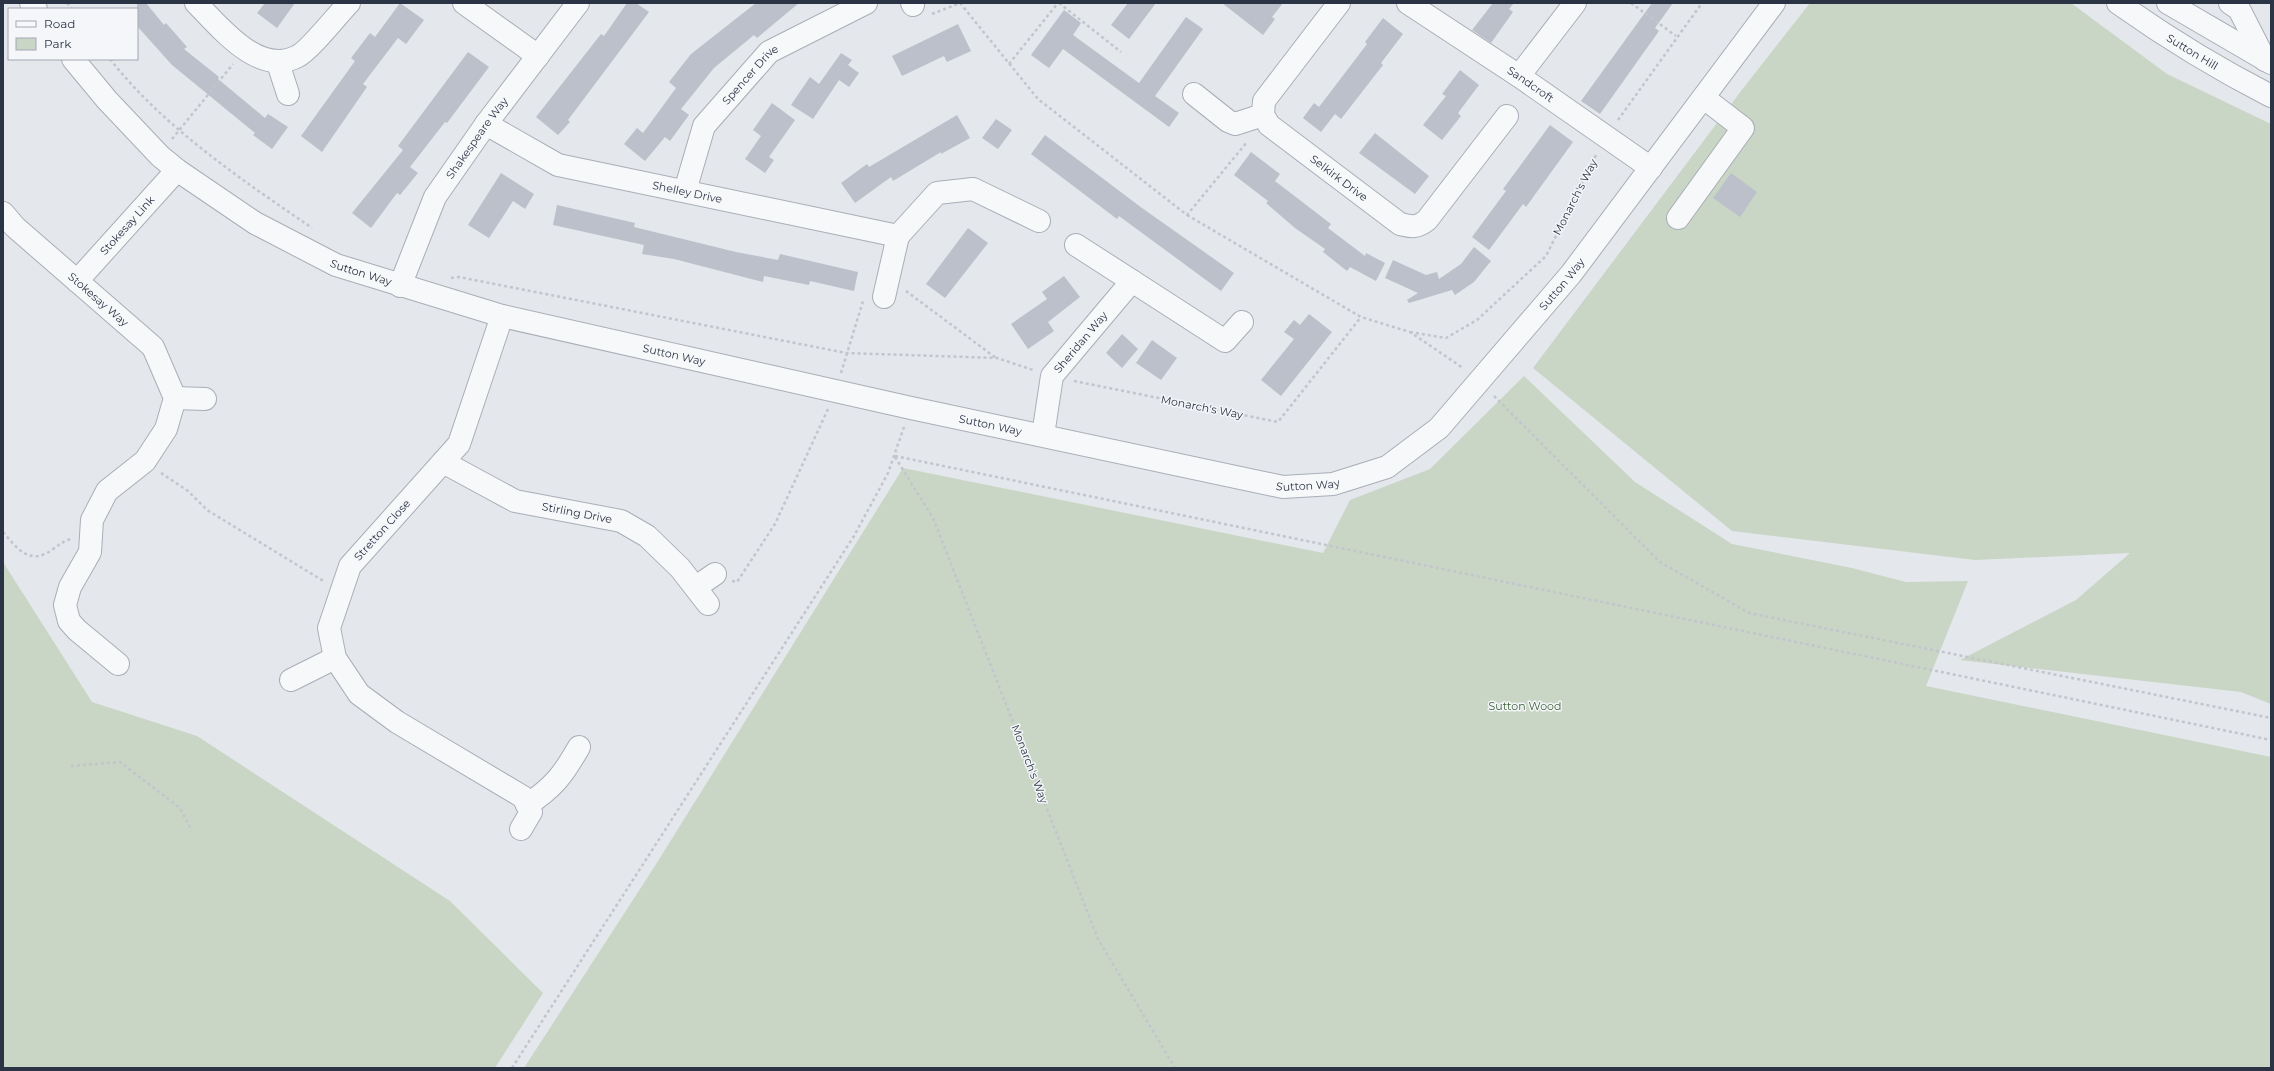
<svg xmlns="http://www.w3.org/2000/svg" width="2274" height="1071" font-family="Montserrat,sans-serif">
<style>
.green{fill:#c9d6c5}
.building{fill:#bbc0ca}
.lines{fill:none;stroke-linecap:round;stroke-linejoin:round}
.minor-casing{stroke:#a9aeb7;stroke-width:24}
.path{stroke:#c2c5cb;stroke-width:2.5;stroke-dasharray:3 3;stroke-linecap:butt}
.minor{stroke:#f7f8fa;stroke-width:22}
.labels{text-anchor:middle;stroke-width:3;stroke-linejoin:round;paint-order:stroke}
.street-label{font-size:11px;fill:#2b3445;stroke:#f4f6f9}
.park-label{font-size:11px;fill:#3f6138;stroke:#f4f6f9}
</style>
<rect width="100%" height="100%" fill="#e4e7ec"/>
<path class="green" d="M1810,3H2071L2167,74L2271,124V704L2241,692L1960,660L2076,600L2130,553L1975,560L1732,531L1533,368L1741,91Z
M1524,376L1635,482L1732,544L1852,568L1906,582L1968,581L1926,686L2271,757V1068H524L653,869L903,468L1323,553L1350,500L1430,469Z
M3,562L92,702L197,736L450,901L543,993L495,1068H3Z"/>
<path class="building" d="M137,3H146L164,25L166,23L187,47L184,49L219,77L218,79L265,118L268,114L288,127L272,149L253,135L255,133L172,65L137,26Z
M265,3H295L277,28L257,13Z
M400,3L424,20L406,44L398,38L363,84L367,87L322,152L301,136L355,61L351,58L370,33L375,37Z
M627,3H636L649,12L568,120L570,122L558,135L536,117L601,34L604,36Z
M756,3H799L757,38L754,35L714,68L681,109L689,115L670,141L665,137L645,161L624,144L637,128L643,133L676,88L669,82L691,54Z
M1128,3H1156L1129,39L1111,25Z
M1222,3H1283L1272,17L1275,19L1263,35Z
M1493,3H1514L1509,9L1513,12L1491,43L1472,30Z
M1652,3H1673L1655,28L1659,31L1600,114L1581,101Z
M1064,10L1081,23L1073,35L1139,83L1186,17L1203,29L1155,96L1179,113L1169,127L1063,49L1049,68L1031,55Z
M1383,18L1403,34L1381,63L1383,65L1341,119L1335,114L1321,132L1303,118L1314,103L1319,107L1367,44L1365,42Z
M958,24L971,51L947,62L944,56L902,76L892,56Z
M468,52L489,67L447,123L445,122L410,167L418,173L400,195L397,193L371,228L352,213L403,150L398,146Z
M841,53L852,60L848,65L859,73L849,87L839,80L813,119L791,105L810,77L819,84Z
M1460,70L1479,85L1458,113L1461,116L1442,140L1423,125L1446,96L1442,94Z
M772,103L795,120L769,157L774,160L765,173L745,159L761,136L753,130Z
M957,115L970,138L941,154V152L893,181L891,177L855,203L841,183L867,164L869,167Z
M996,119L1012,130L998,149L982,138Z
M1550,125L1573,142L1526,207L1523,204L1489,250L1472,237L1506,191L1503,189Z
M1375,133L1429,176L1415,194L1359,153Z
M1045,135L1142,208L1234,273L1221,291L1119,216L1117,219L1031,154Z
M1251,152L1280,174L1275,181L1331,224L1328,228L1365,256L1366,253L1385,263L1376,281L1350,267L1347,271L1323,252L1325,249L1295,228L1266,203L1268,201L1234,175Z
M501,173L534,194L525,209L513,201L489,238L468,225Z
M1731,173L1757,192L1740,217L1713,198Z
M557,205L635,223L634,227L736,252L778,260L780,254L858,272L854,291L810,281L809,285L764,276L763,282L674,259L642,254L644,245L553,225Z
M968,228L988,243L945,298L926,284Z
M1474,247L1491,261L1474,282L1455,295L1452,290L1409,303L1407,300L1418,293L1385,278L1393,260L1426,275L1437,272L1439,279L1461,264Z
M1064,276L1080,297L1048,322L1054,331L1028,349L1011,324L1047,299L1042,292Z
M1309,314L1332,332L1281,396L1261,380L1294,339L1284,332L1294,320L1300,325Z
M1122,334L1138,349L1122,368L1106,353Z
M1152,340L1177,358L1161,380L1136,363Z"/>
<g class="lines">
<g class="minor-casing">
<g id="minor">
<path d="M31,3L36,9"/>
<path d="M196,3C221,28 259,77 298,56C309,51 338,14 349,3"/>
<path d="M464,3L538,56"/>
<path d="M912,3L913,5"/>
<path id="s1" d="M1339,3L1264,101L1263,115L1269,125L1400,224C1412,227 1417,228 1427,220L1507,116"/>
<path id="s2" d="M1408,3L1519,76L1651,168"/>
<path id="s3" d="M2118,3C2166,37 2218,69 2271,96"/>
<path d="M2168,3L2271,63"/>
<path d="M2230,3L2239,9L2265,60"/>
<path id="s4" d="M73,59L107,100L160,156L177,170L255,223L336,265L502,316L911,408L1283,487L1333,484L1387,467L1439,428L1571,274L1774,3"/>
<path d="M278,63L288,94"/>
<path d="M1519,76L1575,3"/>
<path d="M1194,94L1228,121L1235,124L1263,115"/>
<path id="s5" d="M486,124L558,165L898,236L937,193L973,189L1039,221"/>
<path id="s6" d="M685,191L704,126L769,52L866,3"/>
<path id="s7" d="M3,213L15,227L153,347L175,398L166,429L145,461L107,491L92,520L90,552L70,587L65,605L69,621L77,630L118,664"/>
<path d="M1678,218L1743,128L1704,98"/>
<path d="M1076,245L1132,281"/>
<path id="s8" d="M77,281L177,170"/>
<path id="s9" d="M400,286L435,197L486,124L578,3"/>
<path d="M884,297L898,236"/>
<path d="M502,316L459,444L350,566L329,628L335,658L359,694L397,722L523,797L531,812L521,829"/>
<path d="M175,398L205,399"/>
<path id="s10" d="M1043,435L1052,376L1132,281L1225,341L1242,322"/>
<path id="s11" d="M443,462L515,501L621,521L647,536L680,568L708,604"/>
<path d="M696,587L715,574"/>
<path d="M291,680L335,658"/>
<path d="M527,805C554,787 563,775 579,747"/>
</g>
</g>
<path class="path" d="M67,3L72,9
M960,3L1038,99L1187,215L1247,142
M1059,3L1121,52
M1631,3L1676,36
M932,14L960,3
M110,59C164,128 241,179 312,228
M1009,64L1058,3
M1618,120L1702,3
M172,139L233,64
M1187,215L1361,317L1410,332L1463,368
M451,278L459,277L846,353L997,358L1033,370
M906,291L996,358
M1410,332L1446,338L1477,320L1546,256L1596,155
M841,373L863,301
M1074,381L1278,422L1361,317
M1494,396L1660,562L1749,613L2271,718
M895,456L2271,740
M895,457L933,518L1098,939L1175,1068
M161,473L188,491L207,510L325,582
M3,532C17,548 29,566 52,550C59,545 63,541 71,539
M732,581L737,582L775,524L828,409
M71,766L120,762L180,808L192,831
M512,1068L854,536L888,473L904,427"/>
<use href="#minor" class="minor"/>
</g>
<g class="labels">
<g class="street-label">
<text dy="4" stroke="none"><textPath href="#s3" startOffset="89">Sutton Hill</textPath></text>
<text dy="4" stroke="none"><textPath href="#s6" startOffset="137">Spencer Drive</textPath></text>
<text dy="4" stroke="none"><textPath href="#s2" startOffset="147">Sandcroft</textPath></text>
<text dy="4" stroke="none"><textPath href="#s9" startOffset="168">Shakespeare Way</textPath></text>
<text dy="4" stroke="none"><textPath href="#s1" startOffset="237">Selkirk Drive</textPath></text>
<text dy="4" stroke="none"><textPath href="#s5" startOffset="215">Shelley Drive</textPath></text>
<text transform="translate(1575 197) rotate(-63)" y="4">Monarch's Way</text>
<text dy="4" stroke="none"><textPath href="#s8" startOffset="75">Stokesay Link</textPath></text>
<text dy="4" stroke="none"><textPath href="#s4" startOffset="364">Sutton Way</textPath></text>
<text dy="4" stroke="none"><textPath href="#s4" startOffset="1672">Sutton Way</textPath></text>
<text dy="4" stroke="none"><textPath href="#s7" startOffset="129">Stokesay Way</textPath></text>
<text dy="4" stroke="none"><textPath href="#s10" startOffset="104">Sheridan Way</textPath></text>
<text dy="4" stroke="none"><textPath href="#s4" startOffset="688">Sutton Way</textPath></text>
<text transform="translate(1202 407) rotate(11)" y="4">Monarch's Way</text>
<text dy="4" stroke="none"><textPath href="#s4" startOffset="1012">Sutton Way</textPath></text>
<text dy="4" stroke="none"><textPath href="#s4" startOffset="1336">Sutton Way</textPath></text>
<text dy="4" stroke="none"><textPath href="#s11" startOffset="145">Stirling Drive</textPath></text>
<text transform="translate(382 530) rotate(-48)" y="4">Stretton Close</text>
<text transform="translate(1030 764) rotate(69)" y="4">Monarch's Way</text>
</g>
<g class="park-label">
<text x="1525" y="710">Sutton Wood</text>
</g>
</g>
<rect width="2274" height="1071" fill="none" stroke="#2b3445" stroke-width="8"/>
<rect x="8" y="8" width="130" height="52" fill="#f4f6f9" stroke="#a4a8b1"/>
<rect x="16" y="21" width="20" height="6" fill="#f7f8fa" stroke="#a4a8b1"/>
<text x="44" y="28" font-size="12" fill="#2b3445">Road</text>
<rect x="16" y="38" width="20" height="12" fill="#c9d6c5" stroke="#a4a8b1"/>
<text x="44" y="48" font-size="12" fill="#2b3445">Park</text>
</svg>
